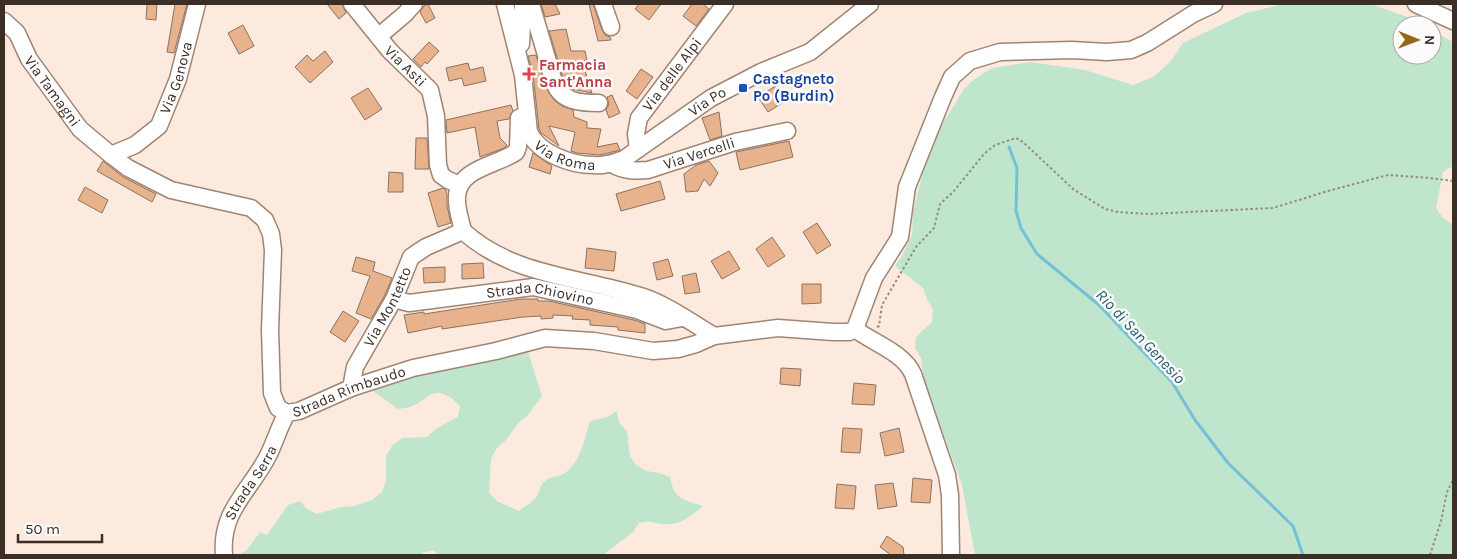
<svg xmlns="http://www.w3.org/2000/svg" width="1457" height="559" font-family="Karla,sans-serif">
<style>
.green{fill:#bfe6cc}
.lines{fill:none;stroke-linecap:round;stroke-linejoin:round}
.stream{stroke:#76bfd9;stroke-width:3}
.building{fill:#e8b28c;stroke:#8c7260}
.minor-casing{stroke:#9f8572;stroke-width:19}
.path{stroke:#988980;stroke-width:2;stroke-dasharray:2.5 2.5;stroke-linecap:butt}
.minor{stroke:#fff;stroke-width:16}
.health-dot{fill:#e0444e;stroke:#fbfbfb;stroke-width:2}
.transit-dot{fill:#1a4fb4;stroke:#fbfbfb;stroke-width:2}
.labels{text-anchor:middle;stroke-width:5;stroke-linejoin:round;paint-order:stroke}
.street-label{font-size:15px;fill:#3a2e27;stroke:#fbfbfb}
.health-label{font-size:15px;font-weight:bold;fill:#be3a42;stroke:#fbfbfb;text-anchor:start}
.transit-label{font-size:15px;font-weight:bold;fill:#164399;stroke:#fbfbfb;text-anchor:start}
.water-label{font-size:16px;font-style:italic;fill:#1e596b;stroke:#fbfbfb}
</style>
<rect width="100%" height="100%" fill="#fceade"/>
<path class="green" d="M1283,4H1371L1410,18L1422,25H1402V55H1432V31L1453,42V166L1443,172L1436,208L1443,218L1453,225V555H975L962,485L924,381L921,358L915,348L916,337L932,322L933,310L927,299L923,288L895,266L902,256L912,235L913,212L930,144L964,89L973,80L992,68L1030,62L1085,70L1133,85L1153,77L1170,62L1183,43L1246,13Z
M528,352L542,396L528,415L519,422L506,440L497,448L491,458L489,493L497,501L519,511C525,506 533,502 537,496C540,491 539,486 544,482C551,475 558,478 565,473C580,463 585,438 590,421L607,417L617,411L619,422L627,432L630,456L636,465L646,471L659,473L670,477C674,500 683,499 703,506C691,516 680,526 663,524C652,523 652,520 639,523L633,532L603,555H437L434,550L422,553V555H237L247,550L260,532L267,535L288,505L300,501L307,509L317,514L341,507L354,506L372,500L382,492L386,481V456L392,446L402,438L427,437L437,428L458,417L460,406C451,397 441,388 428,396C425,398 422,401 418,403C412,407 406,408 398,409L368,387L429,372Z"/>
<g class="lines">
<path class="stream" d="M1009,147L1017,168L1016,211L1021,228L1037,254L1099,305L1172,382L1195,420L1228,463L1293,526L1303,555"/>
</g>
<path class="building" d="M147,4H157L156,20L146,19Z
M175,4H187L174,53L167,52Z
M327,4H342L346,13L339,19Z
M428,4L435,18L426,23L420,12L424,6Z
M541,4H555L560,14L545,17Z
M589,4H593L602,30L605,35L610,37L611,40L598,41Z
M639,4H661L649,20L635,9Z
M692,4H703L709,9L696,26L683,16Z
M243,25L254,46L239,54L228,33Z
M566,29L571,51H585L587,60L582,61L592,93L572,89L563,78L549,31Z
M429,42L439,51L427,64L425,62L421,67L413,59Z
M325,51L333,62L310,83L295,67L307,55L313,61Z
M536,55L545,86L554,100L562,106L573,110L574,117L587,122V128L601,129L597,147L617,143L620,150L600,155L577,153L571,151L575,132L549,126L559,146L541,133L539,129L533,74L528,56Z
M468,63L470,70L483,67L486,81L464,86L462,78L449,81L446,68Z
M641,69L653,77L637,99L626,91Z
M777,85L787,100L768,112L758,97Z
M368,88L382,109L365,120L351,98Z
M612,95L620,113L609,118L606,110L609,104L607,97Z
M511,105L513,111L509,119L497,121L500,138L507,145L504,148L480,157L475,127L447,133L446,120Z
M719,112L722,136L710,140L702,118Z
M416,138H427L429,169H415Z
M789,141L793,157L740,170L736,152Z
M533,153L552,166L550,174L529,167Z
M103,161L123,177L156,194L152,202L97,171Z
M709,161L718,173L710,186L704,179L698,191L686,192L684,174L696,165Z
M389,172L403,173V192H388Z
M660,181L665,199L621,211L616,194Z
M85,187L108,200L102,213L78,200Z
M443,188L446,190L447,194V206L451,223L438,227L428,193Z
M817,223L831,245L817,254L803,232Z
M772,237L785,256L768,267L756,249Z
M587,248L616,252L614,271L585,268Z
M729,251L740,269L722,279L711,261Z
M356,257L375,262L373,271L392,278L385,295L371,319L356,313L370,276L352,271Z
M668,259L673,276L657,280L653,263Z
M483,263L484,278L462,279V264Z
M445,267V282L424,283L423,268Z
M696,273L700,292L685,294L682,276Z
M802,284H821V303L802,304Z
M521,299H538V301H549L634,320L645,324V333L618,330V327L590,325V320L572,319L573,316L553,315V318L541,319V316L523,317L442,329V326L408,333L404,315L424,312V314Z
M343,311L359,321L345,342L330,332Z
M781,368L801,369L800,386L780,384Z
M854,383L876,385L874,405L852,404Z
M843,428L862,429L860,453L841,452Z
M899,428L904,452L885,456L880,433Z
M913,478L932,480L930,503L911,502Z
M893,483L897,506L878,509L875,485Z
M837,484L856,486L854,509L835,508Z
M887,536L903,547L904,555H891L880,547Z"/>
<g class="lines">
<g class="minor-casing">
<g id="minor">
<path id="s1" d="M352,4L390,51L430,90L436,116L438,165L441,175L448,180L460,185"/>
<path id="s2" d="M505,4L523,75L529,132C538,153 571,165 593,165C604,166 613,163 624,159L711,98L761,72L810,52L870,4"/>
<path d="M531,4L554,82C561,102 581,103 599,103"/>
<path d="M603,4L611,27"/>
<path d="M1416,4L1453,21"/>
<path id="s3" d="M4,21L17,33L29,59L80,129L111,155L128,168L171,190L251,208L265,220L271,234L273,250L270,330L272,393L278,408L287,413L299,411L351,388L413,368L496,351L545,338L594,341L653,351L678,349L696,344L714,336L778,328L833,332H849L855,329L874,278L900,237L907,187L943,97L952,77L970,61L1000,52L1072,50L1107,52L1131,50L1147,43L1193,14L1214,4"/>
<path d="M379,36L405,14L414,4"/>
<path d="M521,44L523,4"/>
<path id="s4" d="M638,149L636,134L639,118L725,4"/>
<path id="s5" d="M111,155L135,145L159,126L178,79L197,4"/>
<path id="s6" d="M612,164C624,171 635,171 648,170L735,142L787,131"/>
<path d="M463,231C511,275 578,277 637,295C663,302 691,322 714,336"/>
<path d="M463,231C461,221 456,208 457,197C458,168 498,165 516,152L518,147L519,118L523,116"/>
<path id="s7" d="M394,299L409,303L533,287L637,310L666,321L682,318"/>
<path d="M855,329C873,343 903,352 913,374L947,475L950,495L951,555"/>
<path id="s8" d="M351,388L355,367L394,299L411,257L426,247L463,231"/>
<path id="s9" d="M224,555C220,511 250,491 268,456C275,442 279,427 287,413"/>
</g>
</g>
<path class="path" d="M877,327L879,326L882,305L916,247L934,228L940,204L953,192L984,154L995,145L1016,138L1023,142L1073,189L1105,209L1118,212L1148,214L1273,208L1328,191L1388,175L1430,178L1453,181
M1430,555L1441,521L1447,492L1453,480"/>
<use href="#minor" class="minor"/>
</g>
<path class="health-dot" d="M526.5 66.5h5v5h5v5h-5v5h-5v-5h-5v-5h5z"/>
<rect class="transit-dot" x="738" y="83" width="10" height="10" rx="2.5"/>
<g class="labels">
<g class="street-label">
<text dy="5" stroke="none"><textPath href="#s1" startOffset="82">Via Asti</textPath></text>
<text dy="5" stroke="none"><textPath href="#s4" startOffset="86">Via delle Alpi</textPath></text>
<text dy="5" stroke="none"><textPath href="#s5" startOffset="108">Via Genova</textPath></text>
<text dy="5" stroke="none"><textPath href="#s3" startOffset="86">Via Tamagni</textPath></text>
<text dy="5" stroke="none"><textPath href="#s2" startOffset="339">Via Po</textPath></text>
<text dy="5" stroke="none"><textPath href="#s2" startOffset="176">Via Roma</textPath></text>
<text dy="5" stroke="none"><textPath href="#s6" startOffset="91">Via Vercelli</textPath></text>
<text dy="5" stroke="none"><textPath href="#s7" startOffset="148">Strada Chiovino</textPath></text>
<text dy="5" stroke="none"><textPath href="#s8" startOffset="90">Via Montetto</textPath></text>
<text dy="5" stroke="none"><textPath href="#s3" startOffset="610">Strada Rimbaudo</textPath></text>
<text dy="5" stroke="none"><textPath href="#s9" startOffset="79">Strada Serra</textPath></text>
</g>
<g class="health-label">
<text x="539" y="70">Farmacia<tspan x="539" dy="17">Sant'Anna</tspan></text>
</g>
<g class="transit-label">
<text x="753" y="84">Castagneto<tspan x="753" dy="17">Po (Burdin)</tspan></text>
</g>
<g class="water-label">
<text transform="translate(1141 336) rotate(47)" y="6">Rio di San Genesio</text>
</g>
</g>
<rect width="1457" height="559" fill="none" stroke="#3a2e27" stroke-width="10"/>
<g transform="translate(1417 40) rotate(91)"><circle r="24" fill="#fbfbfb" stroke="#aea9a6"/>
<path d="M0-4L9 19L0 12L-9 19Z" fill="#966717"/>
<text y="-8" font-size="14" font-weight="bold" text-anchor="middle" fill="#3a2e27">N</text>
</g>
<path d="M18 534v8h84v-8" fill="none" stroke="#3a2e27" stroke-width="2.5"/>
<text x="25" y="534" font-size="15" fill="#3a2e27" stroke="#fbfbfb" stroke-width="4" paint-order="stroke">50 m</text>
</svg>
